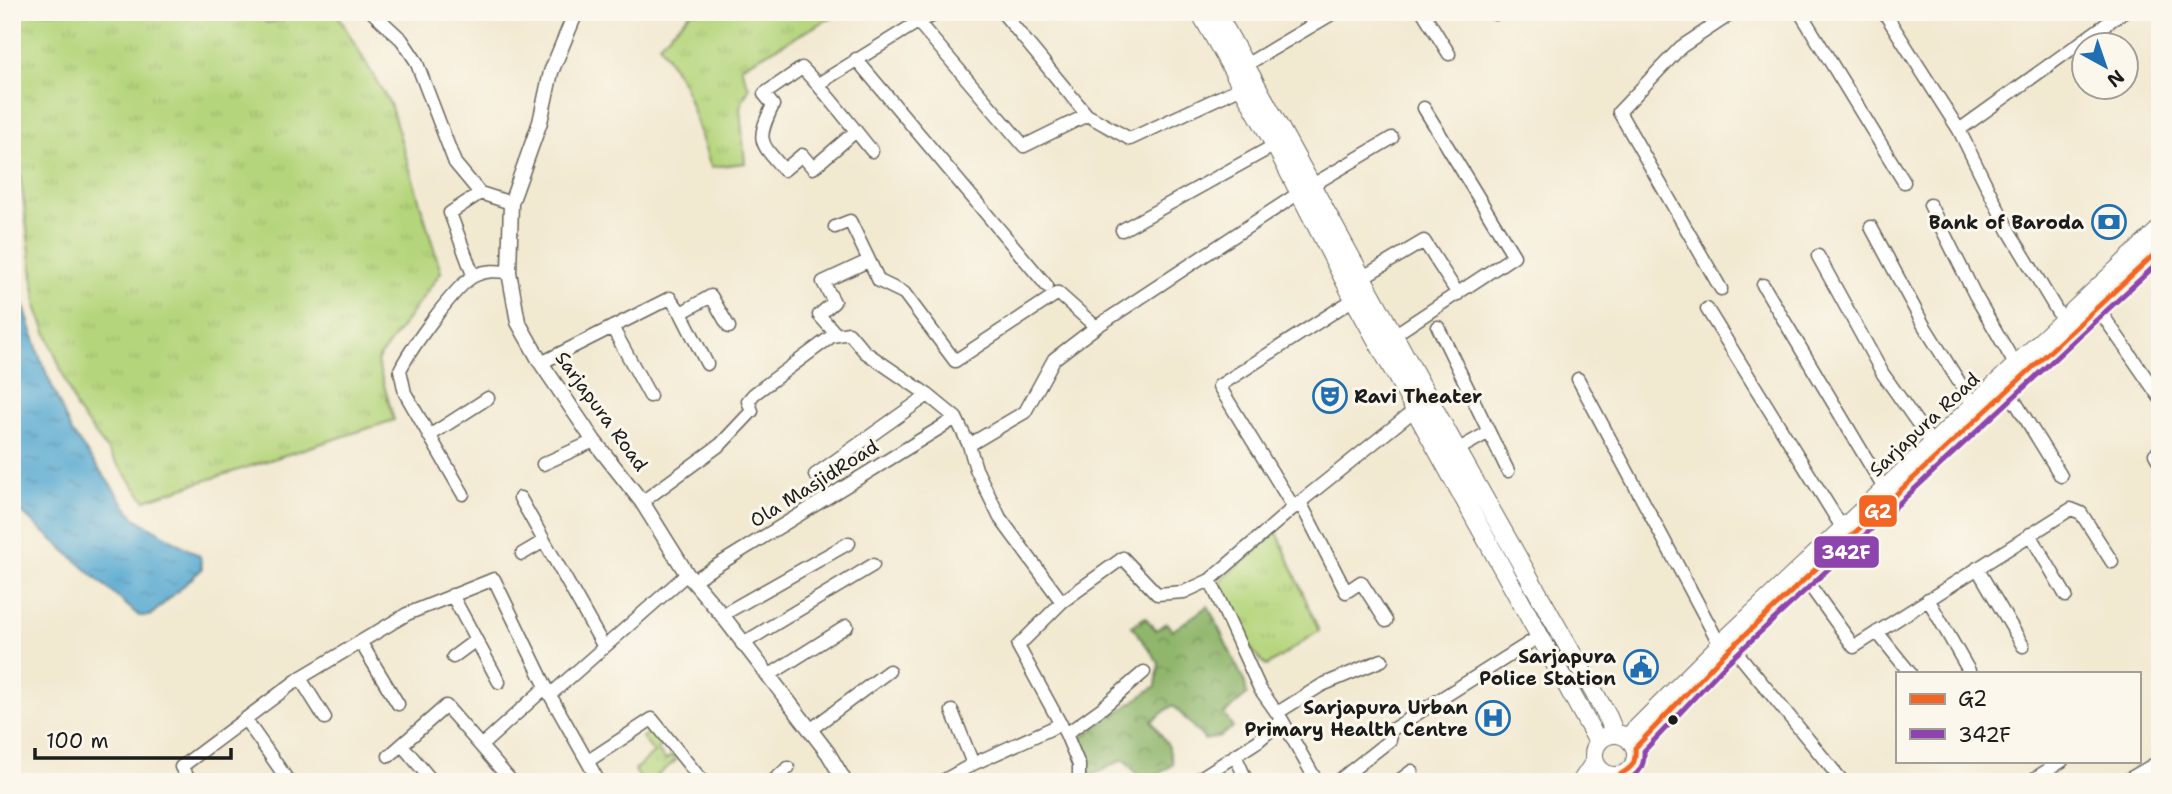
<svg xmlns="http://www.w3.org/2000/svg" width="2172" height="794" font-family="'Shantell Sans',sans-serif">
<style>
.grass{fill:url(#grass-tufts);stroke:#68784c;stroke-width:2}
.forest{fill:url(#forest-crowns);stroke:#566944;stroke-width:2}
.water{fill:url(#water-ripples);stroke:#386276;stroke-width:2}
.lines{fill:none;stroke-linecap:round;stroke-linejoin:round}
.minor-casing{stroke:#67645b;stroke-width:15}
.tertiary-casing{stroke:#67645b;stroke-width:17}
.secondary-casing{stroke:#67645b;stroke-width:18}
.primary-casing{stroke:#67645b;stroke-width:20}
.minor{stroke:#fff;stroke-width:12}
.tertiary{stroke:#fff;stroke-width:14}
.secondary{stroke:#fff;stroke-width:16}
.primary{stroke:#fff;stroke-width:18}
.bus-1-casing{stroke:#fbf7ec;stroke-width:10}
.bus-2-casing{stroke:#fbf7ec;stroke-width:10}
.bus-1{stroke:#f26522;stroke-width:5}
.bus-2{stroke:#8e44ad;stroke-width:5}
.bus-dot{fill:#1c1c1c;stroke:#fbf7ec;stroke-width:2.5}
.labels{text-anchor:middle;stroke-width:6;stroke-linejoin:round;paint-order:stroke}
.poi-label{font-size:19px;font-weight:bold;fill:#1c1c1c;stroke:#fbf7ec;text-anchor:end}
.street-label{font-size:19px;fill:#1c1c1c;stroke:#fbf7ec}
.line-badge{stroke:#fbf7ec;stroke-width:2.5}
.badge-label{font-size:19px;text-anchor:middle;font-weight:bold;fill:#fff}
</style>
<defs>
<pattern id="grass-tufts" width="24" height="20" patternUnits="userSpaceOnUse" patternTransform="scale(1.75)"><rect width="24" height="20" fill="#b5d57c"/><path d="M3 7l-1-3M5 7V3M7 7l1-3M15 17l-1-3M17 17v-4M19 17l1-3" fill="none" stroke="#9bb66b"/></pattern>
<pattern id="forest-crowns" width="20" height="18" patternUnits="userSpaceOnUse" patternTransform="scale(1.75)"><rect width="20" height="18" fill="#90b66c"/><path d="M2 6a3 3 0 1 1 6 0M12 15a3 3 0 1 1 6 0" fill="none" stroke="#759358"/></pattern>
<pattern id="water-ripples" width="26" height="14" patternUnits="userSpaceOnUse" patternTransform="scale(1.75)"><rect width="26" height="14" fill="#55a8d0"/><path d="M2 4q2-2 4 0t4 0M15 11q2-2 4 0t4 0" fill="none" stroke="#4688a8"/></pattern>
</defs>
<rect width="100%" height="100%" fill="#fbf7ec"/>
<filter id="ink" filterUnits="userSpaceOnUse"><feTurbulence type="fractalNoise" baseFrequency=".0143" numOctaves="2"/><feDisplacementMap in="SourceGraphic" scale="14" xChannelSelector="R" yChannelSelector="G"/><feConvolveMatrix kernelMatrix="1 2 1 2 8 2 1 2 1" color-interpolation-filters="sRGB"/></filter>
<filter id="wash" filterUnits="userSpaceOnUse"><feTurbulence type="fractalNoise" baseFrequency=".00686" numOctaves="4" result="noise"/><feDisplacementMap in="SourceGraphic" scale="28" xChannelSelector="R" yChannelSelector="G"/><feGaussianBlur stdDeviation="1.57" result="paint"/><feColorMatrix in="noise" values="0 0 0 0 0 0 0 0 0 0 0 0 0 0 0 0 0 1.4 0 .05"/><feComposite in="paint" operator="in"/></filter>
<g filter="url(#wash)">
<rect width="100%" height="100%" fill="#f2e9d1"/>
<path class="grass" d="M12,12H257L267,23L317,12H336L390,104L441,272L377,361L394,420L145,500L77,410L37,309L12,106Z
M692,12H841L741,67L749,88L740,107L745,163L711,167L684,85L659,44Z
M1277,532L1319,631L1267,666C1248,651 1224,605 1221,580Z
M653,730L664,743L657,750L666,760L672,755L676,760L652,780L653,782H643L634,770L654,753L642,737Z"/>
<path class="forest" d="M1208,606L1245,683L1247,695L1224,714L1233,727L1220,736L1205,740L1173,705L1152,721L1168,745L1173,764L1147,782H1143L1124,759L1091,776L1077,740L1156,686L1159,663L1132,626L1145,617L1156,630L1167,623L1172,631Z"/>
<path class="water" d="M12,267L40,358L71,431L135,518L200,556L202,569L150,616H139L12,504Z"/>
</g>
<g filter="url(#ink)">
<g class="lines">
<g class="minor-casing">
<path id="minor" d="M372,12L402,40L416,61L455,163L480,193L511,203
M1002,12L1087,115L1130,139L1242,87
M1423,12L1449,54
M1494,12L1495,14
M1800,12L1904,182
M1884,12L1959,130L2009,231L2063,321
M918,22L1024,146L1087,115
M856,59L1047,286
M1239,69L1335,12
M818,84L918,22L941,12
M1959,130L2123,12
M856,131L813,168L802,155L784,170C759,141 756,141 773,105L764,94L802,68C828,94 849,123 872,151
M1930,205L1975,295L2016,366
M835,227L850,221L879,281L904,293L955,361L1058,293L1096,327
M1871,227L1923,324L1974,406
M1122,230L1275,145
M1818,256L1883,374L1933,445
M473,275L450,213L480,193
M1363,277L1424,241L1458,294
M1763,285L1885,490
M1721,289L1619,112L1681,47L1734,12
M2097,307L2160,398
M1707,309L1843,529
M681,313L711,296L729,327
M612,327L650,396
M1438,327L1508,471
M837,335L819,315L834,302L823,282L868,261
M1394,335L1514,256L1424,108
M541,363L670,298L681,313L707,364
M1578,379L1720,645
M2008,390L2061,476
M429,436L488,398
M969,445L1025,412L1054,359L1096,327L1299,193L1392,138
M1457,450L1489,432
M2160,451L2155,454L2160,463
M543,464L594,441
M815,475L928,395
M463,494L405,393L400,370C410,350 457,282 476,275C487,270 497,271 509,272
M520,498L604,647
M642,502L721,444L752,411L748,401L754,394L832,336L849,333L865,352L928,395L956,418L969,445L976,469L1000,518L1062,602
M1300,502L1346,592L1361,582L1386,621
M1294,508L1219,386L1354,299
M2030,534L2066,596
M522,554L544,541
M1977,568L2023,646
M1805,579L1854,647L2071,509L2081,513L2112,562
M1210,580L1260,689L1282,720L1317,782
M692,581L956,418
M452,595L499,682
M1928,599L1969,671
M722,615L849,543
M1877,632L1910,673
M1726,639L1843,782
M361,643L398,704
M742,644L873,565
M453,657L476,640
M768,676L847,626
M300,678L325,718
M550,695L687,574
M952,711L973,764
M1277,713L1322,685L1382,660
M245,719L289,782
M1393,729L1540,636
M810,730L889,671
M1066,734L1102,708L1144,672
M402,745L433,782
M482,745L546,687
M1235,755L1247,782
M389,756L446,706L512,782
M588,761L652,719L703,782
M191,782L181,767L300,678L407,614L494,579L550,695L599,782
M772,782L788,768
M941,782L973,764L1061,724
M1079,782V765L1066,734L1018,646L1062,602L1123,558L1157,594L1184,592L1210,580L1300,502L1416,409
M1194,782L1258,741L1282,720
M1337,782L1390,740
M1397,782L1412,771
M2029,782L2062,761
M2124,782L2160,761"/>
</g>
<g class="tertiary-casing">
<path id="tertiary" d="M576,12L551,72L540,122L511,203L509,272L518,322L541,363L594,441L642,502L687,574L722,615L828,753L845,782"/>
</g>
<g class="secondary-casing">
<path id="secondary" d="M1580,782L1594,761
M1610,782L1615,776"/>
</g>
<g class="primary-casing">
<path id="primary" d="M1200,12L1275,145L1354,299L1598,742
M1216,12L1457,450L1608,717L1615,734
M1988,409L2160,249
M1594 755a21 21 0 1 1 42 0a21 21 0 1 1-42 0Z
M1627,738L1726,639L2160,229
M1635,748L1664,717"/>
</g>
<use href="#minor" class="minor"/>
<use href="#tertiary" class="tertiary"/>
<use href="#secondary" class="secondary"/>
<use href="#primary" class="primary"/>
<g class="bus-1-casing">
<path id="bus-1" d="M1610,782C1625,769 1637,771 1635,748L1720,658L2160,249"/>
</g>
<g class="bus-2-casing">
<path id="bus-2" d="M1625,782C1638,775 1645,767 1644,751L1726,664L2160,261"/>
</g>
<use href="#bus-1" class="bus-1"/>
<use href="#bus-2" class="bus-2"/>
</g>
</g>
<defs>
<g id="bank-ring" transform="scale(1.75)"><circle r="9.5" fill="#fbf7ec" stroke="#1f6fb2" stroke-width="1.5"/><path d="M-6-4H6V4H-6ZM0-2.3a2.3 2.3 0 1 0 0 4.6a2.3 2.3 0 1 0 0-4.6Z" fill="#1f6fb2"/></g>
<g id="theatre-ring" transform="scale(1.75)"><circle r="9.5" fill="#fbf7ec" stroke="#1f6fb2" stroke-width="1.5"/><path d="M-5-5.5Q0-4 5-5.5V0Q5 5 0 6Q-5 5-5 0ZM-3.3-2.5H-1v1.5H-3.3ZM1-2.5H3.3v1.5H1ZM-2.8 1Q0 5.5 2.8 1Z" fill="#1f6fb2"/></g>
<g id="civic-ring" transform="scale(1.75)"><circle r="9.5" fill="#fbf7ec" stroke="#1f6fb2" stroke-width="1.5"/><path d="M-.6-6.5H3V-4.5H.6V-3L4-1V1h2V6H-6V1h2V-1L-.6-3ZM-1.2 2.5V6h2.4V2.5Z" fill="#1f6fb2"/></g>
<g id="hospital-ring" transform="scale(1.75)"><circle r="9.5" fill="#fbf7ec" stroke="#1f6fb2" stroke-width="1.5"/><path d="M-5-5h3v3.5h4V-5h3V5h-3V1.5h-4V5h-3Z" fill="#1f6fb2"/></g>
</defs>
<g fill-rule="evenodd">
<use href="#bank-ring" x="2109" y="222"/>
<use href="#theatre-ring" x="1330" y="396"/>
<use href="#civic-ring" x="1641" y="667"/>
<use href="#hospital-ring" x="1493" y="718"/>
</g>
<circle class="bus-dot" cx="1673" cy="720" r="6"/>
<g class="labels">
<g class="poi-label">
<text x="2084" y="229">Bank of Baroda</text>
<text x="1354" y="403" text-anchor="start">Ravi Theater</text>
<text x="1616" y="663">Sarjapura<tspan x="1616" dy="22">Police Station</tspan></text>
<text x="1468" y="714">Sarjapura Urban<tspan x="1468" dy="22">Primary Health Centre</tspan></text>
</g>
<g class="street-label">
<text transform="translate(602 411) rotate(54)" y="7">Sarjapura Road</text>
<text transform="translate(1924 424) rotate(-43)" y="7">Sarjapura Road</text>
<text transform="translate(814 483) rotate(-32)" y="7">Ola MasjidRoad</text>
</g>
</g>
<g class="line-badge">
<rect x="1858" y="494" width="40" height="34" rx="7" fill="#f26522"/>
<rect x="1813" y="535" width="67" height="34" rx="7" fill="#8e44ad"/>
</g>
<g class="badge-label">
<text x="1878" y="518">G2</text>
<text x="1846" y="559">342F</text>
</g>
<rect width="2172" height="794" fill="none" stroke="#fbf7ec" stroke-width="42"/>
<rect x="1896" y="672" width="245" height="91" fill="#fbf7ec" stroke="#a29f99" stroke-width="2"/>
<rect x="1910" y="694" width="35" height="10" fill="#f26522" stroke="#a29f99" stroke-width="2"/>
<text x="1958" y="706" font-size="21" fill="#1c1c1c">G2</text>
<rect x="1910" y="729" width="35" height="10" fill="#8e44ad" stroke="#a29f99" stroke-width="2"/>
<text x="1958" y="742" font-size="21" fill="#1c1c1c">342F</text>
<g transform="translate(2105 66) rotate(140)"><circle r="33" fill="#fbf7ec" stroke="#a29f99" stroke-width="2"/>
<path d="M0-5L12 26L0 18L-12 26Z" fill="#1f6fb2"/>
<text y="-10" font-size="19" font-weight="bold" text-anchor="middle" fill="#1c1c1c">N</text>
</g>
<path d="M35 748v10h196v-10" fill="none" stroke="#1c1c1c" stroke-width="3.5"/>
<text x="46" y="748" font-size="21" fill="#1c1c1c" stroke="#fbf7ec" stroke-width="5" paint-order="stroke">100 m</text>
</svg>
